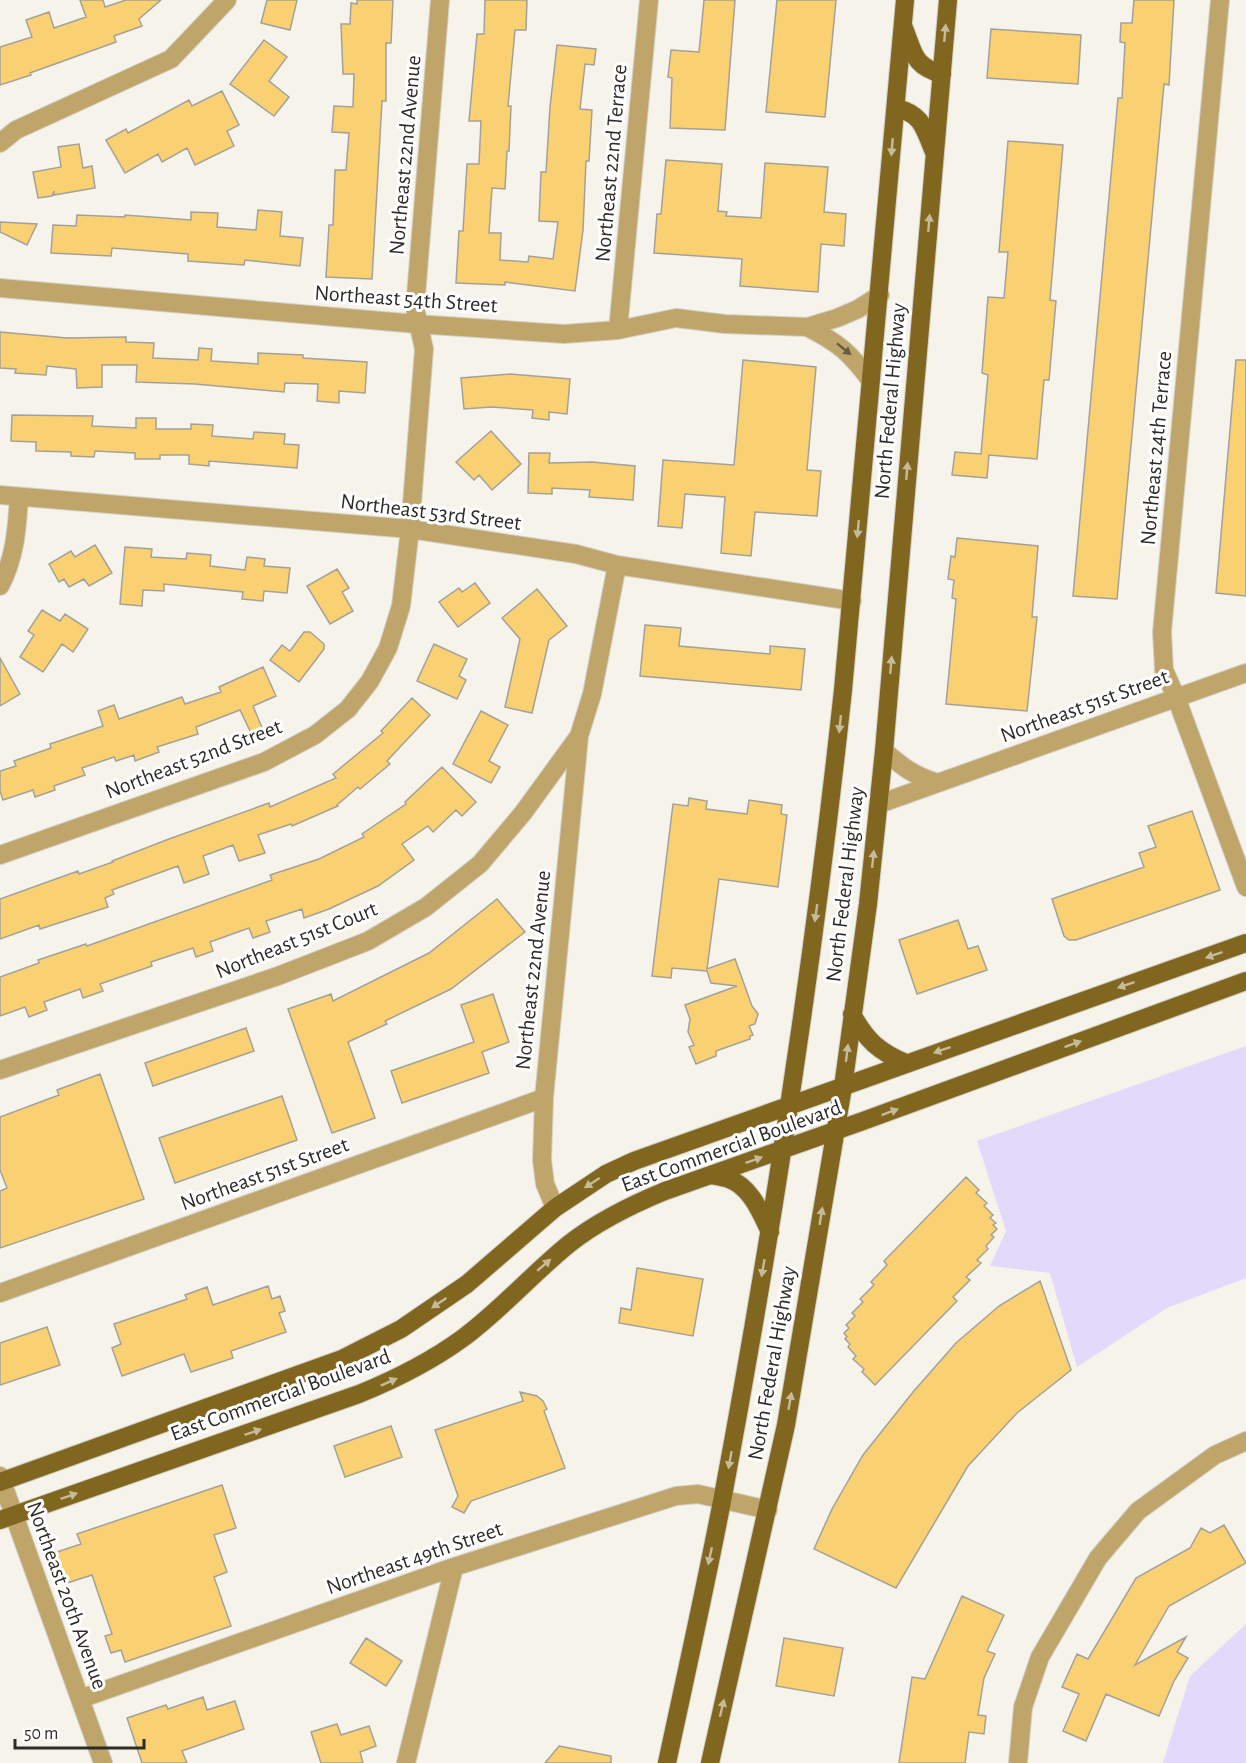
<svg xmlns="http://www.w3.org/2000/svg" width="1246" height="1763" font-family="'Alegreya Sans',sans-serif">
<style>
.green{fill:#e1dafa}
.building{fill:#fad172;stroke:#a4a199;stroke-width:1.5}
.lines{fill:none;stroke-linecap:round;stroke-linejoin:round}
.minor-casing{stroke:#d2cfc7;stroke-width:20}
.major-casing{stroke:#d2cfc7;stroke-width:20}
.minor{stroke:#bfa56a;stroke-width:18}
.major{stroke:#81661f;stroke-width:18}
.oneway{fill:#c6ba9a}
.oneway2{fill:#675c43}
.labels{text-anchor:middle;stroke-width:6;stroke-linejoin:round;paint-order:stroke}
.street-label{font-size:22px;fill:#2d2c29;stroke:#fff}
</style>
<rect width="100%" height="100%" fill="#f6f3ea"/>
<path class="green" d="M1246,1046V1278L1167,1308L1077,1367L1050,1273L990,1266L1006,1231L977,1141Z
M1246,1624V1763H1163L1190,1676Z"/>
<path class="building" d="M80,0H103L105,7L126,0H161L139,19L142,26L114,36L116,42L30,73L31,75L0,85V47L32,37L26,20L49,12L54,28L86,17Z
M267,0H297L290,30L261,23Z
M357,0H393L391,43H386V101H382L372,279L326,277L329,225H333L335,170H346L349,133L332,132L334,106L353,107L354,74H343L341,24H350L351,3L357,4Z
M485,0H527L526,30H515L508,106H511L509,151H507L505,189L492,188L489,233H501L500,260L528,262L529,256L553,259L558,222L539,221L541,172H546L550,107L557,45L596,49L594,65L585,64L580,109L592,110L589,161H586L583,230L575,291L505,282V285L456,283L459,231H463L467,164H479L481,121H469L477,34H484Z
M704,0H735L725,130L670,128L672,78L668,77L671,50L699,52Z
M777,0H836L825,117L766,112Z
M1134,0H1174L1169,85L1164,84L1117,599L1073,596L1118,98H1122L1125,43L1120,42L1121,23H1132Z
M991,29L1081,35L1078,84L987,78Z
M264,40L287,57L269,81L289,97L274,116L230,84Z
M222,91L239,125L227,131L234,146L195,165L187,148L162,162L158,154L125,173L106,140L126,129L128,133L189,100L192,106Z
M1008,141L1063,145L1050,300L1056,301L1049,380H1044L1037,459L989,455L987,478L952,475L955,452L981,454L988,375L982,373L988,297L1004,298L1008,252H999Z
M79,144L83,168L92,166L95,188L54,195V191L52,196L38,198L33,172L61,167L58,147Z
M666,160L722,164L718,211L727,212L726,216L761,218L765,163L828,167L824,212L846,214L844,246L821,244L818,292L740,286L742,259L654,253L657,214H661Z
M258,210L282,212L280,236L303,238L300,266L245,260L244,265L188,261V254L112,248L111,256L51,253L53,225L76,226L77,215L125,217V215L191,220V212L218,213L217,227L256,230Z
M0,222L37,224L27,245L0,232Z
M0,332L67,338L126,337V342L154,343L153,358L198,360L199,348L212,349L211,361L258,364V353L303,355V358L367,362L365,393L339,391V403L317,401L318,384L285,383L284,392L195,384L136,382L137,365H102V387L77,388L76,369L47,366L46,375L15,373L16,369L0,368Z
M743,360L816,367L807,470L821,471L817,516L755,512L751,556L721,553L725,497L685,494L682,528L658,526L663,460L734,465Z
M1236,360H1246V596L1216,593Z
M510,374L570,379L567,414L549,412V420L532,418L533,410L491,407L464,409L461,378Z
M12,415L93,416L92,426L136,428V418H156V429H191V424L213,425L212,436L253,439L254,432L285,434L284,444L299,445L297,468L209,461V466L189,464V455H160V459H135V453L95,451L94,457L71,456V452L36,451V442L11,441Z
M491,431L521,464L492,490L479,475L474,480L456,462Z
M529,453H550L549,463L592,462L635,466L633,500L589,497L590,490L552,488V494L528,493Z
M957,538L1038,546L1032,617H1037L1027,711L946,704L956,599L952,598L954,580L948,579L951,556L955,557Z
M95,545L112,573L89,586L84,579L69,587L64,579L59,582L49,564L71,551L75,557Z
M125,547L152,549L151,557L186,559L187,553L211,555L210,566L245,570L247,557L265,559L264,566L290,568L287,593L264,591L263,601L242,599L243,592L164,584V591L143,590L142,606L120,604Z
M337,569L349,588L342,592L353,611L330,624L307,586Z
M475,583L490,603L458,627L439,602L459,588L462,592Z
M537,589L567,626L549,640L532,713L505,707L520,639L502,618Z
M42,610L60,621L65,614L88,629L73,652L62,644L43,672L20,657L34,635L28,631Z
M645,625L681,628L679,646L770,654V646L805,649L801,690L640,676Z
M304,632H310L324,644V649L299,682L270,660L282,645L290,651Z
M434,644L467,659L459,676L466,680L457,699L417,681Z
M0,658L20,694L0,706Z
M263,667L276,696L253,706L263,730L252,735L240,710L196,727L198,734L157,747L159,752L135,761L134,755L116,761L114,757L82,768L85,775L54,786L55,790L35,797L33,790L3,800L0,791V771L16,766L14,761L51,748L50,744L103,726L98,711L114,705L119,719L182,697L185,704L221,692L219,687Z
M412,698L430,715L387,761L390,764L360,789L358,787L337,805L338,806L292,826L291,824L258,835L265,853L239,861L233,845L203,856L209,874L184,883L178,866L112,890L114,894L105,898L108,907L40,929L39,925L0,939V899L78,871L79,874L113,862L112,861L169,839L269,803L270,807L336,778L333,774L383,733L381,731Z
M481,711L508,725L489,761L500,767L491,783L453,764Z
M442,767L476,802L462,816L456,810L433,832L428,826L402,844L414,860L378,886L329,909L304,918L302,909L266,921L270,932L253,938L249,928L210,942L213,951L196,957L193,948L151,962L152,966L100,984L103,991L83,998L80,989L44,1002L47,1010L29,1017L25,1007L0,1016V977L39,963L38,960L86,944L87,946L272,880L270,875L319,859L364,837L362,834L406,804L405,802Z
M689,798L707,801L706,809L747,814L749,800L782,805L781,814L787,815L778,887L719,879L707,969L735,959L752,1006L758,1014L755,1024L749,1026L753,1035L750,1036V1039L716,1051V1056L696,1064L689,1047L694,1045L688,1032L690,1019L685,1005L737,986L711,983L707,971L672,968L671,978L652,976L673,804L688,806Z
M1192,811L1220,890L1076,940H1069L1064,936L1052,899L1144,867L1139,853L1156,847L1148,826Z
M497,899L525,932L451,989L385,1021L387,1024L348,1042L375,1118L332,1133L288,1009L331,994L333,1001L429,953Z
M958,920L968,949L978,946L987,970L917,994L899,940Z
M493,994L509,1042L482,1052L489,1073L402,1103L391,1071L474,1042L461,1005Z
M246,1028L254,1051L153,1086L145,1063Z
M100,1074L144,1199L0,1248V1191L7,1188L0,1170V1117L59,1095L57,1090Z
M282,1096L297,1140L175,1183L159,1138Z
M966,1177L979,1190L976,1193L987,1203L984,1206L993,1215L990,1218L996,1223L993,1225L997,1229L991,1235L994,1237L986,1246L988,1249L977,1260L981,1263L966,1277L970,1280L953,1297L957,1301L875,1385L862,1372L864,1369L853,1359L856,1356L848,1347L850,1344L845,1339L847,1337L844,1333L849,1328L846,1325L855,1316L852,1313L863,1302L860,1299L874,1285L871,1282L887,1265L884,1261Z
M637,1268L703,1279L693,1336L619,1323L621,1308L631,1310Z
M1040,1281L1071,1370L1017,1413L968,1466L896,1588L814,1549L832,1509L863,1455L913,1392L956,1343L999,1306Z
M268,1286L272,1299L280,1296L285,1311L279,1313L286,1332L231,1351L233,1358L191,1372L184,1354L122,1376L112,1348L121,1344L114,1324L187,1299L185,1295L207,1287L213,1305Z
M47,1327L60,1365L0,1385V1343Z
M520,1392L537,1396L543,1401L547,1409L544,1411L565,1468L471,1501L464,1513L452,1507L458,1496L435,1430L523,1401Z
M391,1426L402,1457L345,1477L334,1446Z
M222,1485L236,1528L214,1535L227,1572L214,1577L231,1626L125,1662L121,1650L111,1653L105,1636L112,1634L92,1575L64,1584L54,1553L81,1544L77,1534Z
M1224,1525L1246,1563L1169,1606L1135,1665L1186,1637L1177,1652L1188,1658L1174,1681L1159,1716L1106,1694L1086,1741L1063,1731L1079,1694L1062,1687L1077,1654L1088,1659L1136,1578L1190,1548L1201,1528L1210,1533Z
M962,1596L1004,1615L987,1651L995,1654L984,1678L978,1715L986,1716L984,1734L969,1732L965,1763H899L912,1677L925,1679Z
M366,1638L402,1661L386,1686L350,1663Z
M784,1638L843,1648L834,1696L776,1686Z
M203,1697L207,1710L235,1701L244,1729L182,1751L187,1763H142L127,1718L166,1705L168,1709Z
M337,1724L341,1735L369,1726L376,1746L360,1752L363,1763H321L311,1732Z
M559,1746L611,1756V1763H545Z"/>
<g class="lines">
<g class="minor-casing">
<path id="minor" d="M1220,0L1162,632L1164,670L1176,697L1246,887
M0,143L16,130L171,59L227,0
M0,288L417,324L564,334L618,330L676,318L725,324L807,327L837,318L858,309L880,295
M807,327C839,343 850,353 871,381
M618,330L649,0
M0,495L410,529L576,554L617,565L852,601
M0,586C15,558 17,529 19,497
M884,751C903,767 912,775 938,783
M879,804L1246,673
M0,855L264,762L315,735L348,709L370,681L388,648L401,606L410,529L424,349L415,308L440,0
M0,1070L278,976L368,941L426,907L480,864L523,813L579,736L592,694L617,565
M555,1208L545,1184L542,1160L544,1098L579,737
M0,1293L544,1098
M0,1476L103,1763
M80,1699L454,1567L676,1496L698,1494L768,1510
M406,1763L454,1567
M1018,1763L1023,1707L1040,1657L1098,1558L1138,1511L1215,1455L1246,1441"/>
</g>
<g class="major-casing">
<path id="major" d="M904,28C914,53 913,66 942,74
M896,108C923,114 924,129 934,152
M852,1014C866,1040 879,1052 906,1063
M710,1175C716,1176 723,1177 729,1179C751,1187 761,1213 770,1232
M0,1482L342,1359L401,1329L467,1284L555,1208L606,1174L634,1161L1246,943
M0,1520L359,1394C396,1379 430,1362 463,1338C501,1310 532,1274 569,1244C598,1221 631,1205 665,1191L863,1121L1246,981
M667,1763C686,1674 706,1585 723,1496C773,1229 814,960 843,690L905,0
M710,1763L786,1425L843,1087L868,904L884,751L948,0"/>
</g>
<use href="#minor" class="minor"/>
<use href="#major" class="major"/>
</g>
<defs><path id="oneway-solid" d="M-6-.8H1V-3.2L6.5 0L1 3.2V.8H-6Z" transform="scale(1.5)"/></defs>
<g class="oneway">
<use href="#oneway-solid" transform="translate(945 33) rotate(-85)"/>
<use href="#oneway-solid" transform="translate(892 147) rotate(95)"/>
<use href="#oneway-solid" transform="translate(929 223) rotate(-85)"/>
<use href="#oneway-solid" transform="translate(907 471) rotate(-85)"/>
<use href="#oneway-solid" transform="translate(858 529) rotate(95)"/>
<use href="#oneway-solid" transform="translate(891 665) rotate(-85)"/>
<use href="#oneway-solid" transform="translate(840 724) rotate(96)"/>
<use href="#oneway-solid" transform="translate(873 859) rotate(-84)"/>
<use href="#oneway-solid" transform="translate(816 913) rotate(98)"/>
<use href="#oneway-solid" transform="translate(1214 955) rotate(161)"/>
<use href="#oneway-solid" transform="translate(1126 985) rotate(161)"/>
<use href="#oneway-solid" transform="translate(1073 1044) rotate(-20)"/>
<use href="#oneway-solid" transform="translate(942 1050) rotate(161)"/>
<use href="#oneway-solid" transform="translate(847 1053) rotate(-83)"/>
<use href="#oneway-solid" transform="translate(890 1112) rotate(-20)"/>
<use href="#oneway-solid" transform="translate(754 1160) rotate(-19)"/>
<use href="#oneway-solid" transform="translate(592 1183) rotate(147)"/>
<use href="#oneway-solid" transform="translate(821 1216) rotate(-81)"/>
<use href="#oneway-solid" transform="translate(544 1265) rotate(-41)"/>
<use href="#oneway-solid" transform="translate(763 1268) rotate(100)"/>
<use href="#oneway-solid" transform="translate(439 1303) rotate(146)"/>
<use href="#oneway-solid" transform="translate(389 1382) rotate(-24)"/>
<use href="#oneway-solid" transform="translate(790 1401) rotate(-80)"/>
<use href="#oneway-solid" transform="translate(253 1432) rotate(-19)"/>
<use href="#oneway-solid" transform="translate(730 1460) rotate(100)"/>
<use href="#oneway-solid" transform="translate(69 1496) rotate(-19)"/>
<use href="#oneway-solid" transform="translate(710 1556) rotate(102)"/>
<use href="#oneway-solid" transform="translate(722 1708) rotate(-77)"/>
</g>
<use class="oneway2" href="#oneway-solid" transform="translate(844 349) rotate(39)"/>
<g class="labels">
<g class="street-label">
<text transform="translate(404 155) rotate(-85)" y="8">Northeast 22nd Avenue</text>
<text transform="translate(610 163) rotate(-85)" y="8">Northeast 22nd Terrace</text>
<text transform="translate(406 298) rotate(4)" y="8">Northeast 54th Street</text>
<text transform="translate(889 401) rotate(-85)" y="8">North Federal Highway</text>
<text transform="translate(1155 448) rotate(-85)" y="8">Northeast 24th Terrace</text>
<text transform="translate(431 511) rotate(7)" y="8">Northeast 53rd Street</text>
<text transform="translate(1084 705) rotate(-20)" y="8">Northeast 51st Street</text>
<text transform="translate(193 758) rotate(-21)" y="8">Northeast 52nd Street</text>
<text transform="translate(844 884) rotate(-83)" y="8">North Federal Highway</text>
<text transform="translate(296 939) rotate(-22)" y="8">Northeast 51st Court</text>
<text transform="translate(532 970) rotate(-84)" y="8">Northeast 22nd Avenue</text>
<text transform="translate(731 1145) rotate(-20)" y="8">East Commercial Boulevard</text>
<text transform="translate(264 1173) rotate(-20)" y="8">Northeast 51st Street</text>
<text transform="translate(771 1363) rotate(-80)" y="8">North Federal Highway</text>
<text transform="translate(280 1394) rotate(-20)" y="8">East Commercial Boulevard</text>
<text transform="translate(414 1557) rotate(-19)" y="8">Northeast 49th Street</text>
<text transform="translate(68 1595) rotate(70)" y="8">Northeast 20th Avenue</text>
</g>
</g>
<path d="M15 1739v9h129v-9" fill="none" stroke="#2d2c29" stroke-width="3"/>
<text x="24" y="1739" font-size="18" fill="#2d2c29" stroke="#ffffff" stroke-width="4.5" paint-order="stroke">50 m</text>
</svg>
